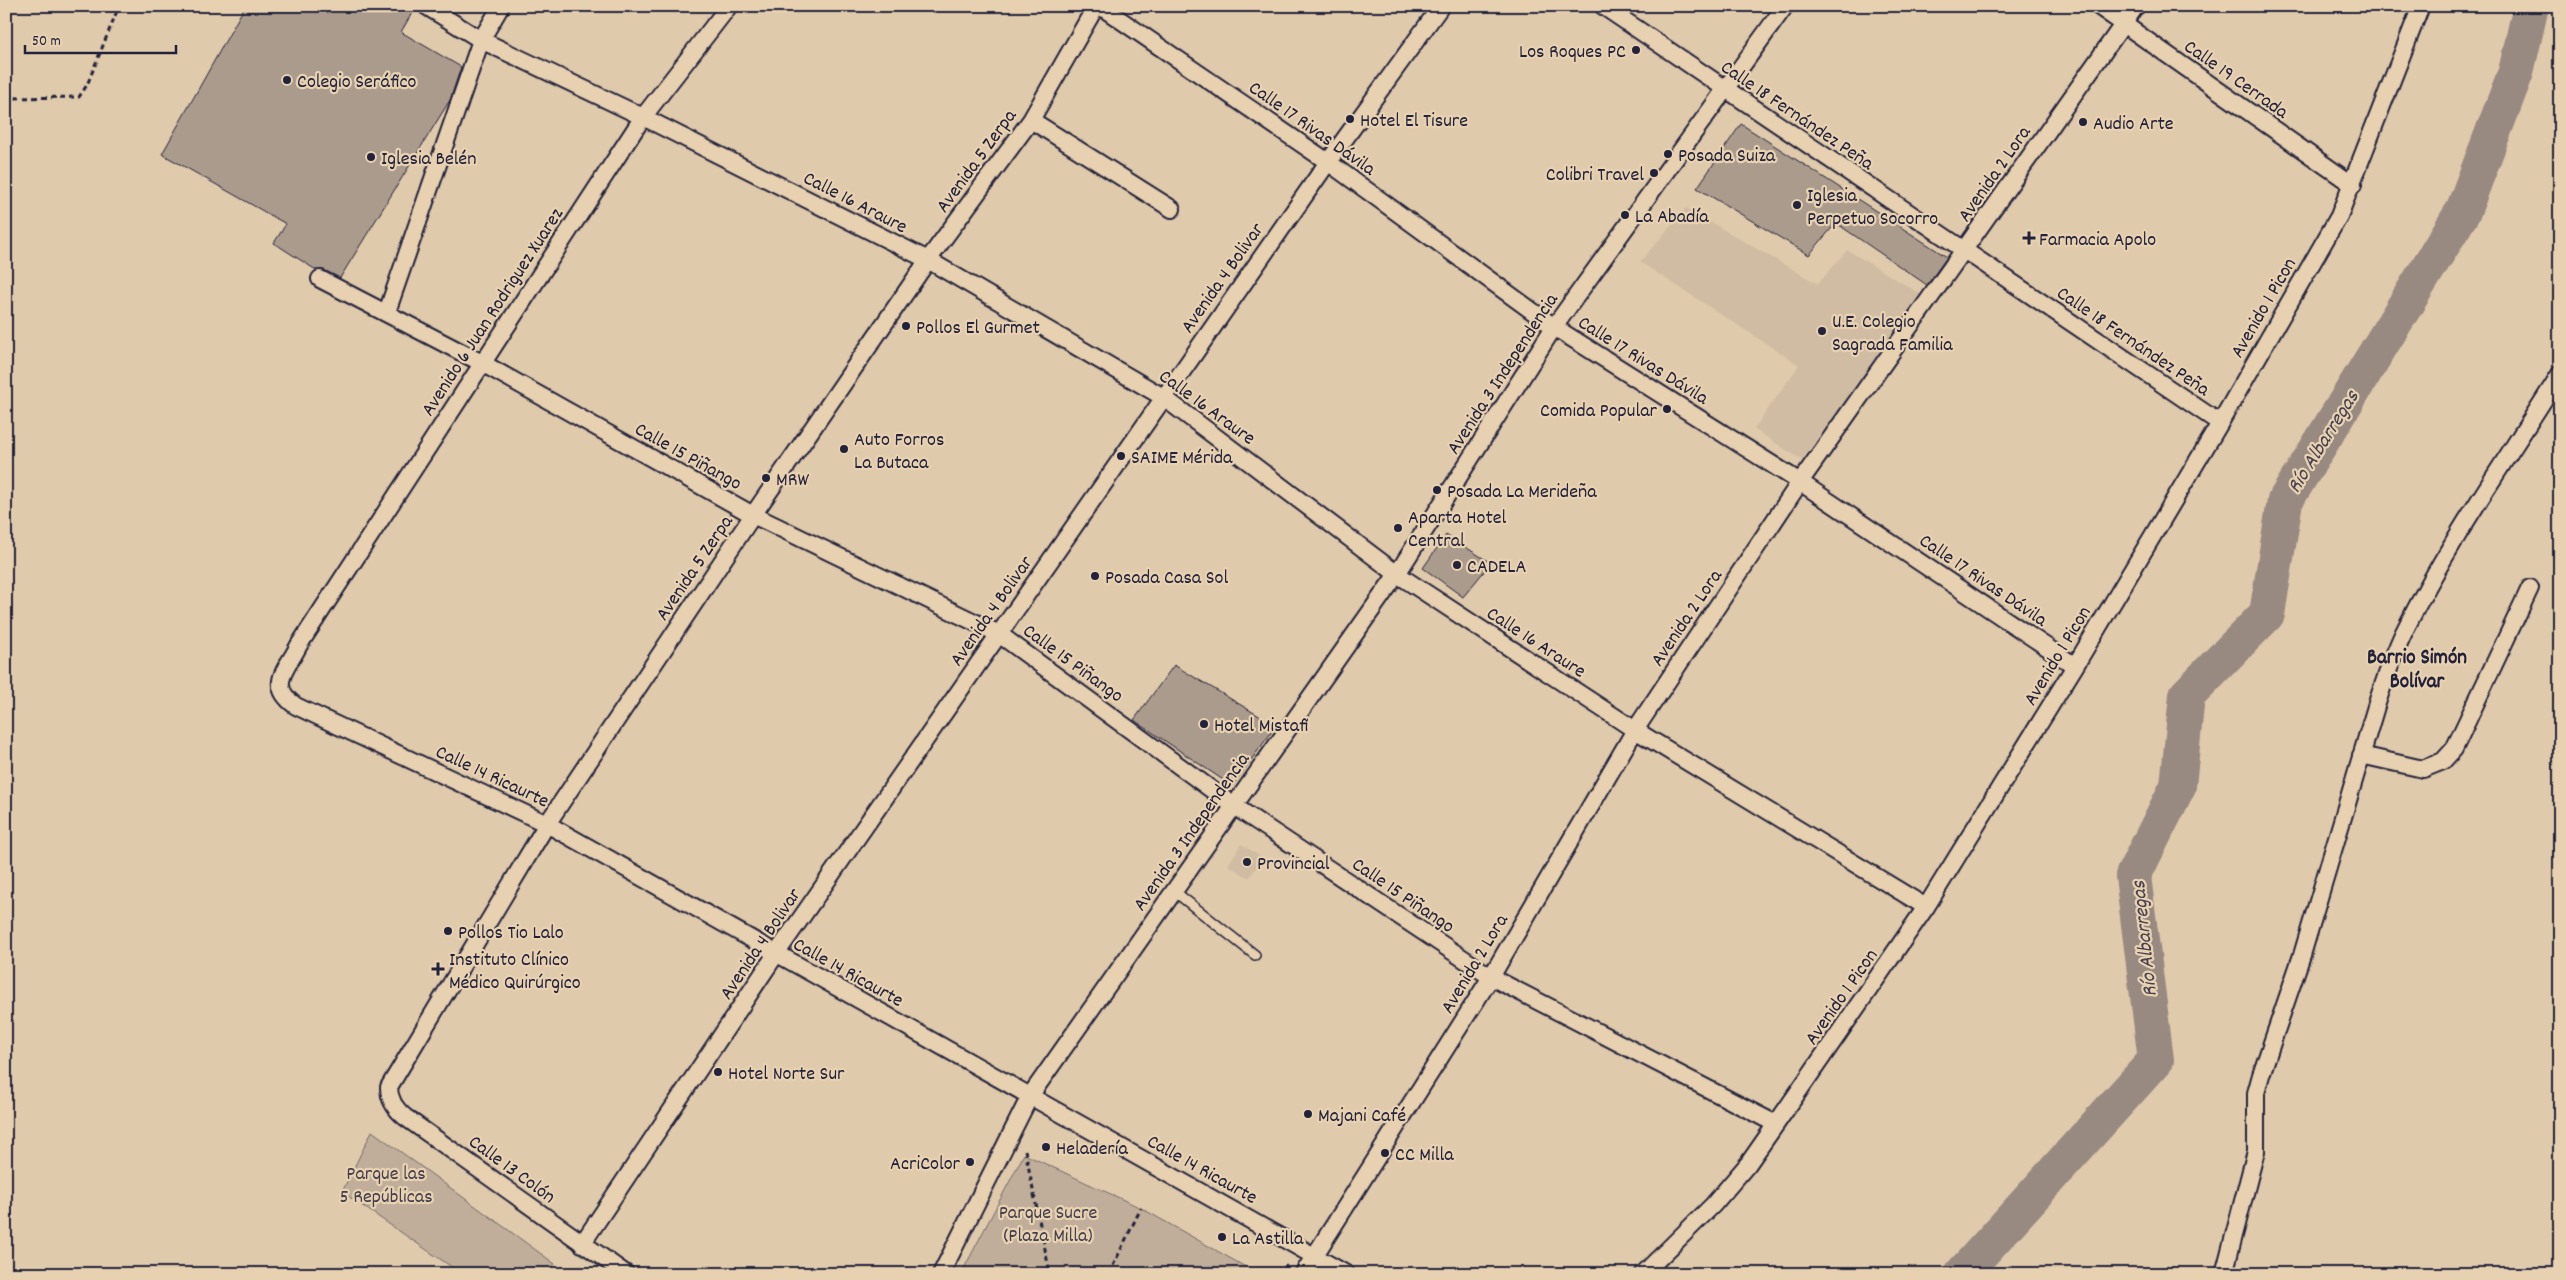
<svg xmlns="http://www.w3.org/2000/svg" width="2566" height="1280" font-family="Dekko,sans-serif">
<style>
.built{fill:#d0bca2}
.green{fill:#c0ae9a;stroke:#71686a}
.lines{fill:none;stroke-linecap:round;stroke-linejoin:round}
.river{stroke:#988981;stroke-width:36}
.building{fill:#ab9b8c;stroke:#22223b}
.service-casing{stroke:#22223b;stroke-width:12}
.minor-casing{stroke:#22223b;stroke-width:20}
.path{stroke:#22223b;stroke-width:3;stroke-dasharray:5 4;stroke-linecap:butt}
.service{stroke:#e8d1b1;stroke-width:9}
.minor{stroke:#e8d1b1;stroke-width:16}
.poi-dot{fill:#22223b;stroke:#e8d1b1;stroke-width:2}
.labels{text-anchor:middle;stroke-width:4.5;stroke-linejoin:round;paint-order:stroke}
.poi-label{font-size:20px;fill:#22223b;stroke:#e8d1b1;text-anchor:start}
.street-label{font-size:20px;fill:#22223b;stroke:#e8d1b1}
.park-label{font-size:20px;fill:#423e4e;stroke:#e8d1b1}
.water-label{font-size:21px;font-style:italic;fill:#454150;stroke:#e8d1b1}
.neighbourhood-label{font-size:21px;font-weight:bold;fill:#22223b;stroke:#e8d1b1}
</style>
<rect width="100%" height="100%" fill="#e0caac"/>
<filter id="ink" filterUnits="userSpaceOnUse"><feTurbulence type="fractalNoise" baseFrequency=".02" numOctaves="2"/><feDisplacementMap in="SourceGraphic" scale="10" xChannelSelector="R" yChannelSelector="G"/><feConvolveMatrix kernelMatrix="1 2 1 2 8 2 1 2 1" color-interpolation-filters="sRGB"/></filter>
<g filter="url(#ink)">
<path class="built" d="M1686,208L1818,284L1847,250L1924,296L1802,460L1754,429L1799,365L1640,262Z
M1241,844L1263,858L1249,878L1228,865Z"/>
<path class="green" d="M372,1131L555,1264L544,1274H462L342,1192Z
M1024,1154L1141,1208L1258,1274H961Z"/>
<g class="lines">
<path class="river" d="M1962,1274L2156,1060L2133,876L2178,786L2187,695L2267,614L2285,501L2463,211L2516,72L2531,6"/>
</g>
<path class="building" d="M245,6H416L401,32L461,67L450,100L340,278L324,270H316L274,243L286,224L162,154Z
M1741,124L1947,257L1927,285L1836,223L1809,255L1697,188Z
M1446,535L1491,563L1463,597L1423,568Z
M1174,665L1276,726L1232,786L1134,720Z"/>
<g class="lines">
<g class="service-casing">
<path id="service" d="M1174,891L1255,955"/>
</g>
<g class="minor-casing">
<path id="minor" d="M426,6L481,40L643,117L928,260L1163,397L1397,574L1635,730L1926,907
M729,6L643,117L299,645C286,671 267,685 296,706L547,824L1346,1274
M1100,6L1328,162L1554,327L1800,482L2075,666
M1603,6L2220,423
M2098,6L2353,185
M1031,120L1172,209
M320,279L482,363L753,515L999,634L1234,806L1491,977L1776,1124
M387,312L481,40L501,6
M2361,755L2423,769L2443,761L2454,749L2530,588
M582,1244L776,954L1328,162L1441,6
M626,1274L405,1117C395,1109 389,1099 389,1087L547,824L753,515L928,260L1031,120L1096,6
M941,1274L1030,1096L1397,574L1554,327L1785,6
M1303,1274L1491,977L1635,730L1800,482L2136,6
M1643,1274L1713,1205L1748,1164L1776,1124L1926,907L2075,666L2220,423L2339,216L2421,6
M2224,1274L2256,1151V1093L2261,1075L2302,955L2377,703C2385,679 2393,655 2404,632C2448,542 2507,459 2560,374"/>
</g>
<path class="path" d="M6,98L79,97L87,85L119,6
M1025,1150L1050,1274
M1109,1274L1141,1208
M1267,1274L1287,1266"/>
<use href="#service" class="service"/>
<use href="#minor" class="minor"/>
</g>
</g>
<g class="poi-dot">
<circle cx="1636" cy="50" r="5"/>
<circle cx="287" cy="80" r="5"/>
<circle cx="1350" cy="119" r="5"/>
<circle cx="2083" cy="122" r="5"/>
<circle cx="1668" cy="154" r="5"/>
<circle cx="371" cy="157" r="5"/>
<circle cx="1654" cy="173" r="5"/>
<circle cx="1797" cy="205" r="5"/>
<circle cx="1625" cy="215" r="5"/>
<path d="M2026.5 230.5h5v5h5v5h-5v5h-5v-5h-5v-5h5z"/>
<circle cx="906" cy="326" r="5"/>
<circle cx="1822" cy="331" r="5"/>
<circle cx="1667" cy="409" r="5"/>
<circle cx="844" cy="449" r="5"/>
<circle cx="1121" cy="456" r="5"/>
<circle cx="766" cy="478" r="5"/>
<circle cx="1437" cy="490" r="5"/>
<circle cx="1398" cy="528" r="5"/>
<circle cx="1457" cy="565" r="5"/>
<circle cx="1095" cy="576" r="5"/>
<circle cx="1204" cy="724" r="5"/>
<circle cx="1247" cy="862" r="5"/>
<circle cx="448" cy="931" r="5"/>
<path d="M435.5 961.5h5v5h5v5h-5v5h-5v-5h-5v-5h5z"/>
<circle cx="718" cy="1072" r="5"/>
<circle cx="1308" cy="1114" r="5"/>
<circle cx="1046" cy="1147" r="5"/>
<circle cx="1385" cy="1153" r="5"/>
<circle cx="970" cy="1162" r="5"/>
<circle cx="1222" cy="1237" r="5"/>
</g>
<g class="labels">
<g class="poi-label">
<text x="1626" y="57" text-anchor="end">Los Roques PC</text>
<text x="297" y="87">Colegio Seráfico</text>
<text x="1360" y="126">Hotel El Tisure</text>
<text x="2093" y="129">Audio Arte</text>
<text x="1678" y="161">Posada Suiza</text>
<text x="381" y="164">Iglesia Belén</text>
<text x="1644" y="180" text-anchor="end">Colibri Travel</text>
<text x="1807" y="201">Iglesia<tspan x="1807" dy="23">Perpetuo Socorro</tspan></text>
<text x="1635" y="222">La Abadía</text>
<text x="2039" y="245">Farmacia Apolo</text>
<text x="1832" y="327">U.E. Colegio<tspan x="1832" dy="23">Sagrada Familia</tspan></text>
<text x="916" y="333">Pollos El Gurmet</text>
<text x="1657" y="416" text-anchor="end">Comida Popular</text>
<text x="854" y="445">Auto Forros<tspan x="854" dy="23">La Butaca</tspan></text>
<text x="1131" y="463">SAIME Mérida</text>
<text x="776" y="485">MRW</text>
<text x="1447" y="497">Posada La Merideña</text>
<text x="1408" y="523">Aparta Hotel<tspan x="1408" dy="23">Central</tspan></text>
<text x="1467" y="572">CADELA</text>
<text x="1105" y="583">Posada Casa Sol</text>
<text x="1214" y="731">Hotel Mistafi</text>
<text x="1257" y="869">Provincial</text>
<text x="458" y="938">Pollos Tio Lalo</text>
<text x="449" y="965">Instituto Clínico<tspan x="449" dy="23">Médico Quirúrgico</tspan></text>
<text x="728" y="1079">Hotel Norte Sur</text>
<text x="1318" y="1121">Majani Café</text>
<text x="1056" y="1154">Heladería</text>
<text x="1395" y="1160">CC Milla</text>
<text x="960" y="1169" text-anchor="end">AcriColor</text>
<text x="1232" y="1244">La Astilla</text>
</g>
<g class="street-label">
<text transform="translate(2237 78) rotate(35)" y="7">Calle 19 Cerrada</text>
<text transform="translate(1798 114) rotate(34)" y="7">Calle 18 Fernández Peña</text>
<text transform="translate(1313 127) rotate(35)" y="7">Calle 17 Rivas Dávila</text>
<text transform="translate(975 160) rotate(-54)" y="7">Avenida 5 Zerpa</text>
<text transform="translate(1993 173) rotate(-55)" y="7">Avenida 2 Lora</text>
<text transform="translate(856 201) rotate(27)" y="7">Calle 16 Araure</text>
<text transform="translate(1221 277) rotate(-55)" y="7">Avenida 4 Bolivar</text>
<text transform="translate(2262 307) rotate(-60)" y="7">Avenido 1 Picon</text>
<text transform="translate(491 311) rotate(-57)" y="7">Avenido 6 Juan Rodriguez Xuarez</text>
<text transform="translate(2134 340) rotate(34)" y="7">Calle 18 Fernández Peña</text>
<text transform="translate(1644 359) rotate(32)" y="7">Calle 17 Rivas Dávila</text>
<text transform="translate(1501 373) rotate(-57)" y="7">Avenida 3 Independencia</text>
<text transform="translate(1208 406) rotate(36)" y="7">Calle 16 Araure</text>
<text transform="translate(689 455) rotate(29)" y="7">Calle 15 Piñango</text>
<text transform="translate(693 567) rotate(-56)" y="7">Avenida 5 Zerpa</text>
<text transform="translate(1984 579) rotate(34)" y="7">Calle 17 Rivas Dávila</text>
<text transform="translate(990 610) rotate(-55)" y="7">Avenida 4 Bolivar</text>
<text transform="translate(1685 617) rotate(-56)" y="7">Avenida 2 Lora</text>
<text transform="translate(1537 641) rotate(33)" y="7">Calle 16 Araure</text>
<text transform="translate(2056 655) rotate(-59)" y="7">Avenido 1 Picon</text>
<text transform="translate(1074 662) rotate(36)" y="7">Calle 15 Piñango</text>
<text transform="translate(493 775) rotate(25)" y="7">Calle 14 Ricaurte</text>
<text transform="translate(1190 831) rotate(-55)" y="7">Avenida 3 Independencia</text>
<text transform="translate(1404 894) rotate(34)" y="7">Calle 15 Piñango</text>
<text transform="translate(759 943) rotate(-56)" y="7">Avenida 4 Bolivar</text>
<text transform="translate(1473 963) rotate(-59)" y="7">Avenida 2 Lora</text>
<text transform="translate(849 971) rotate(29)" y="7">Calle 14 Ricaurte</text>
<text transform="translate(1840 996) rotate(-55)" y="7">Avenido 1 Picon</text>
<text transform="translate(513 1168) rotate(36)" y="7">Calle 13 Colón</text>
<text transform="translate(1203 1168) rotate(29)" y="7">Calle 14 Ricaurte</text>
</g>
<g class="park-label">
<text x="386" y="1179">Parque las<tspan x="386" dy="23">5 Repúblicas</tspan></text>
<text x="1048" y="1218">Parque Sucre<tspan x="1048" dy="23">(Plaza Milla)</tspan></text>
</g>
<g class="water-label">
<text transform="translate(2322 441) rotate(-58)" y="7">Río Albarregas</text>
<text transform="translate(2143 939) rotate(-96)" y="7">Río Albarregas</text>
</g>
<g class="neighbourhood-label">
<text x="2417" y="663">Barrio Simón<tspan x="2417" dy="24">Bolívar</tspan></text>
</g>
</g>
<rect width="2566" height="1280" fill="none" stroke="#e8d1b1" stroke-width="25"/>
<rect x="12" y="12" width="2541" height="1255" fill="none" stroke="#22223b" stroke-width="2" filter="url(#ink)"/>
<path d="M25 45v8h151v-8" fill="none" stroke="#22223b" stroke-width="2.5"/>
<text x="32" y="45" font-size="15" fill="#22223b" stroke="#e8d1b1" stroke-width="4" paint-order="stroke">50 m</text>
</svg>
